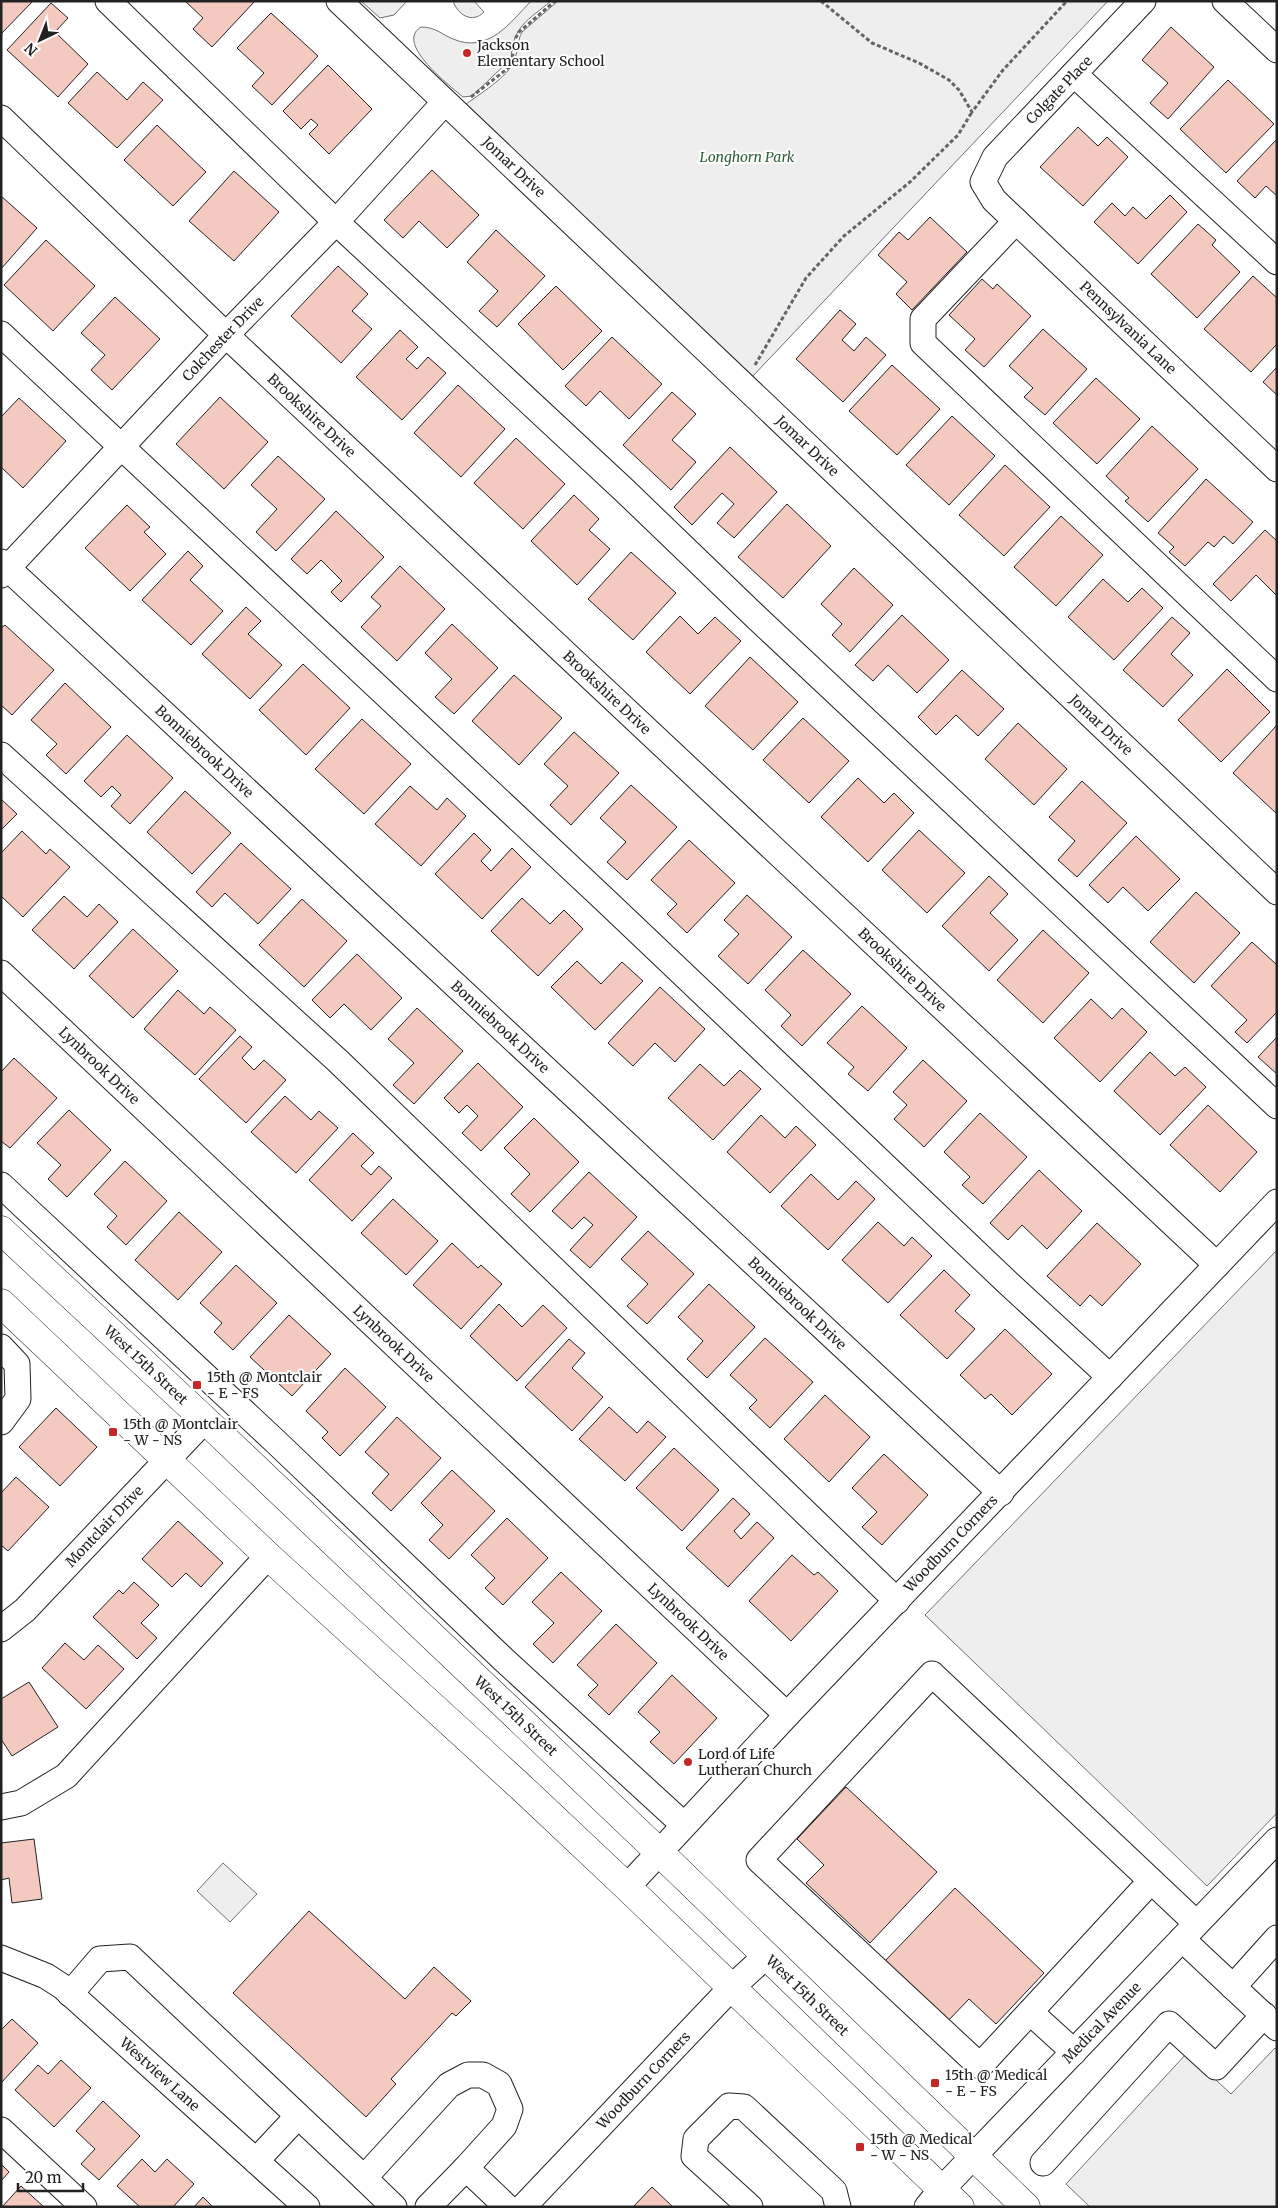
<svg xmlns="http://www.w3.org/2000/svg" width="1278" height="2208" font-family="Merriweather,serif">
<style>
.green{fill:#eee;stroke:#6f6f6f}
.building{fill:#f3c9c0;stroke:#222}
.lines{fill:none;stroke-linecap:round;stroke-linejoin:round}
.minor-casing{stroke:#222;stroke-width:27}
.major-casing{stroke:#222;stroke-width:29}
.path{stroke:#646464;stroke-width:3;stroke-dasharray:4 2.5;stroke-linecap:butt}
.minor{stroke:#fff;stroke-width:25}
.major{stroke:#fff;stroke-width:28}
.poi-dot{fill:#c62828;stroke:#fff;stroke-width:2}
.labels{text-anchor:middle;stroke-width:4;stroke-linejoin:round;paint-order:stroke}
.poi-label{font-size:14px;fill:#222;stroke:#fff;text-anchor:start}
.street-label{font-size:14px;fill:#222;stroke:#fff}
.park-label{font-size:14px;font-style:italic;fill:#2f5e38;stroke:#fff}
</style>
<rect width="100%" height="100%" fill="#fff"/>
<path class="green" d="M361,1H407L394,15L380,18Z
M453,1H474L484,12C472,24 458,15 453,1Z
M531,1H551C527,21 513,26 511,59L472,96L463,97C450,86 394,43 421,27C435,27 441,34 453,39C488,54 510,23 531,1Z
M558,1H1108L752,377L465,105C479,94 507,78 514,61C518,52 517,41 522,32Z
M1277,1250V1813L1207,1886L925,1615Z
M223,1863L257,1894L230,1922L197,1891Z
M1275,2048L1277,2050V2207H1090L1066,2184L1187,2053L1231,2094Z"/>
<path class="building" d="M1,1H33L1,34Z
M185,1H255L212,47L193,29L203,18Z
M51,3L68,18L55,32L88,64L58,97L7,50Z
M271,13L318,56L272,105L252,86L264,73L237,48Z
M1171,27L1214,67L1168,119L1150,103L1168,83L1142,60Z
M328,65L372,109L329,154L309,134L318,125L311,119L301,129L283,111Z
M97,72L127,100L143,82L163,100L117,148L68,103Z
M1228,80L1274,124L1226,173L1180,129Z
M157,125L206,172L173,206L124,160Z
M1078,127L1098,146L1107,137L1128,157L1083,206L1040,167Z
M1277,139V196L1266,186L1255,198L1237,181Z
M432,170L479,215L447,248L419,221L403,238L384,220Z
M234,171L279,212L234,261L189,221Z
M1170,195L1187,212L1138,264L1094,222L1112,203L1125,216L1133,207L1146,219Z
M1,196L37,228L1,269Z
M930,217L967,252L912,310L896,294L907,282L878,255L899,232L908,240Z
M1198,224L1216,240L1212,245L1240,272L1197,318L1151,274Z
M496,230L545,276L497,327L479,311L498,291L467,262Z
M46,240L95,286L53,331L4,285Z
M338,266L368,294L352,311L372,329L341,363L291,316Z
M1253,276L1277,298V344L1251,372L1204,329Z
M982,279L993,289L997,284L1031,316L984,367L965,350L975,339L949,315Z
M556,286L602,331L563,370L518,324Z
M115,297L160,339L112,390L91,370L105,355L81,333Z
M840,310L856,324L842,340L854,351L866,337L886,355L843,402L796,359Z
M1043,329L1087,369L1045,415L1024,397L1033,388L1009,366Z
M400,330L418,347L406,359L417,369L428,357L446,373L402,420L356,377Z
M612,337L662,384L629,419L600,391L586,406L565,386Z
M892,365L940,409L897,455L849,411Z
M1277,367V395L1263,382Z
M1096,378L1140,419L1097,464L1053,423Z
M458,385L505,429L461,477L414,433Z
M672,392L696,414L672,440L696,462L671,490L623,445Z
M220,397L268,442L224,489L176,444Z
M19,398L66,441L23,488L1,467V417Z
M952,416L995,456L949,505L906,465Z
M1152,426L1198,469L1148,522L1125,501L1129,498L1106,476Z
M516,438L565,484L523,529L474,483Z
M730,447L777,492L734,538L717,523L734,504L722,493L692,525L674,507Z
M278,456L325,499L276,551L256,532L277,509L251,485Z
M1005,465L1050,507L1004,556L959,515Z
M1206,479L1253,522L1233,544L1224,536L1214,547L1208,542L1185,566L1169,552L1174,547L1158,533Z
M574,495L599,519L589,530L610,549L577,585L531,541Z
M787,504L831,546L783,598L738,557Z
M127,505L150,527L144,532L166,554L130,591L85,548Z
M336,511L384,557L341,602L331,592L342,581L321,560L307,574L291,559Z
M1061,516L1103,555L1056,606L1014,567Z
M1265,530L1277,541V596L1256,575L1231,601L1213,584Z
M188,551L203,566L190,580L223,611L191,645L142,600Z
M631,552L676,593L633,640L588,599Z
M400,566L445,609L397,661L361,627L381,606L371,597Z
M854,568L893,605L850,652L832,635L842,624L821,604Z
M1103,579L1128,602L1142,588L1163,608L1114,660L1068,617Z
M246,607L261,621L248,634L282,665L250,699L202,654Z
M902,615L949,660L917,693L888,665L873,681L855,665Z
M680,616L698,634L715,617L741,641L690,694L646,652Z
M1172,617L1190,633L1171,654L1193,675L1163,707L1123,670Z
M452,624L498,668L454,714L435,697L452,679L425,653Z
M5,625L54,670L12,715L1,705V628Z
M750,657L798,702L753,750L705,706Z
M303,664L350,708L306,755L259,710Z
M1227,669L1270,712L1221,762L1178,720Z
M962,670L1004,709L978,736L956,715L936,735L918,717Z
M514,675L562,718L519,765L472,721Z
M65,683L111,727L66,774L46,755L57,744L31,720Z
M803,718L849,761L809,803L763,760Z
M362,719L411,764L364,814L315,769Z
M1018,723L1067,769L1034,805L985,759Z
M1277,725V814L1233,773Z
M574,732L619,773L571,825L550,805L568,786L544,764Z
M127,735L173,778L130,824L111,806L121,795L112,786L101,797L84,781Z
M858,778L884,803L894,793L914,813L868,862L821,817Z
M1082,781L1127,823L1077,877L1058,860L1075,841L1049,817Z
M631,785L677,827L627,880L607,862L626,842L600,818Z
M410,786L437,810L447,798L466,816L421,866L375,824Z
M185,791L231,833L192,874L147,832Z
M1,799L17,814L1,830Z
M919,830L965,873L927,913L882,870Z
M22,831L46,854L50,849L70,867L23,917L1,896V853Z
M474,833L491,850L481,861L491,871L512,848L531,867L482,919L435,874Z
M1136,836L1180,879L1148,911L1123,887L1108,903L1089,885Z
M689,840L735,883L687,933L667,914L677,904L651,880Z
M241,843L291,889L258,924L225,893L212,907L196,892Z
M989,876L1008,894L990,913L1018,940L989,971L942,926Z
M1196,892L1240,933L1194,983L1150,942Z
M747,895L792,937L748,984L718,956L739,934L724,920Z
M64,896L87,917L99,904L118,922L74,969L32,930Z
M522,898L550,924L564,910L583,929L538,976L491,931Z
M302,899L347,941L304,987L259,945Z
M133,929L178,971L133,1018L89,976Z
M1043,930L1089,973L1043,1023L997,980Z
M1252,942L1277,965V1012L1247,1043L1235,1032L1247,1020L1211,986Z
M803,950L851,994L802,1046L781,1026L791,1015L765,990Z
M357,954L402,998L371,1030L344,1004L330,1018L312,1000Z
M577,961L601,984L622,962L643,981L595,1030L551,987Z
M660,987L705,1029L675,1062L655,1043L633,1066L608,1043Z
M178,990L204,1014L210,1007L236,1030L195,1075L144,1029Z
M1091,999L1112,1019L1122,1008L1147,1032L1100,1082L1054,1038Z
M862,1006L907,1048L868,1091L848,1074L854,1067L827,1043Z
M417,1008L463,1051L414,1104L393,1085L414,1063L388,1039Z
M240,1036L252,1047L242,1058L254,1070L264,1060L286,1080L246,1123L199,1079Z
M1277,1037V1074L1258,1057Z
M1150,1052L1175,1076L1185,1067L1206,1087L1160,1135L1114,1091Z
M14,1058L57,1098L10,1148L1,1141V1072Z
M923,1060L967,1101L924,1147L894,1119L907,1105L893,1092Z
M478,1063L523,1107L481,1151L462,1133L478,1116L467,1105L459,1113L444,1098Z
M700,1064L724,1086L740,1070L761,1089L713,1140L668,1098Z
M285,1096L311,1120L319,1111L338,1128L296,1173L251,1132Z
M1208,1105L1257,1152L1220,1192L1170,1145Z
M69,1110L111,1150L67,1197L48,1179L61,1165L37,1143Z
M980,1113L1027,1157L983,1204L962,1185L970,1177L944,1152Z
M761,1115L785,1138L796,1126L816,1145L770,1193L727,1152Z
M534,1118L579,1162L530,1212L511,1194L530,1174L504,1148Z
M353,1133L374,1153L361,1166L371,1175L379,1166L392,1178L352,1221L309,1180Z
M125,1161L167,1201L126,1245L107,1227L117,1216L94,1194Z
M1039,1170L1082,1211L1047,1249L1022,1225L1008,1240L990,1223Z
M589,1172L637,1217L590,1268L570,1250L593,1225L584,1217L572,1229L552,1211Z
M811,1174L838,1200L856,1181L875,1199L828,1250L781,1206Z
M393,1199L438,1241L406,1275L361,1233Z
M179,1212L222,1252L178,1300L135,1260Z
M878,1222L904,1246L912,1237L932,1256L888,1303L842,1260Z
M1097,1223L1141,1264L1102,1306L1090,1295L1080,1306L1047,1276Z
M648,1231L694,1274L647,1324L627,1306L648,1284L621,1259Z
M452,1243L478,1268L481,1265L502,1284L461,1329L413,1285Z
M236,1265L277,1303L233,1350L214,1332L222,1323L200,1303Z
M944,1270L970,1295L955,1311L975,1329L947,1359L900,1315Z
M709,1284L755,1327L707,1378L687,1359L703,1341L678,1317Z
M499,1304L522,1327L543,1305L567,1328L517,1381L470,1336Z
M289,1315L331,1354L292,1396L250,1357Z
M1005,1329L1052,1374L1012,1415L991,1394L985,1399L960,1375Z
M765,1338L813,1382L770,1428L749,1408L757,1400L730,1375Z
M569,1339L585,1353L572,1368L603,1397L572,1431L525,1387Z
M345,1368L386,1407L340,1456L322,1438L328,1432L306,1411Z
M825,1395L870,1437L829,1482L784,1439Z
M609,1407L637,1433L648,1421L666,1437L625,1481L579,1439Z
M56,1408L97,1447L60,1486L19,1447Z
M397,1417L441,1458L391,1511L372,1493L389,1474L365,1452Z
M674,1448L719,1490L682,1531L636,1488Z
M884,1454L928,1495L882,1545L862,1527L877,1512L852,1488Z
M452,1470L495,1511L449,1559L429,1540L443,1525L421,1503Z
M16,1477L49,1507L8,1551L1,1545V1493Z
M733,1498L750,1514L734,1531L741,1539L757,1522L774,1538L728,1587L686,1548Z
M507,1518L548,1558L503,1605L485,1588L495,1578L471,1555Z
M178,1521L223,1563L201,1587L186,1573L172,1587L142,1559Z
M792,1555L814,1575L818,1572L838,1591L791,1641L749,1601Z
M561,1572L602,1611L553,1663L533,1644L554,1623L532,1602Z
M134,1582L159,1605L141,1623L157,1638L137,1659L93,1617L119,1590L123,1594Z
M616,1624L657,1663L609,1715L588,1695L598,1685L577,1665Z
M65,1643L84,1660L98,1645L124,1669L86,1709L42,1668Z
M672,1675L717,1718L674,1764L650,1742L660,1732L638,1712Z
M29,1682L58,1727L12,1756L1,1739V1699Z
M846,1787L937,1872L870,1943L806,1883L824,1865L797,1839Z
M34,1839L42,1899L12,1903L9,1878L1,1880V1843Z
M955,1888L1044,1973L996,2024L969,1999L947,2022L884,1962Z
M309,1911L405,1999L434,1967L471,2001L456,2016L452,2013L391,2079L396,2084L366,2117L233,1993Z
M12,2019L38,2043L1,2083V2030Z
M61,2060L91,2088L54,2127L15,2090L38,2065L48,2074Z
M103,2101L140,2136L99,2180L81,2164L95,2149L76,2131Z
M142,2159L155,2172L167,2159L194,2184L173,2207H140L117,2186Z
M1,2164L9,2172L1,2181Z
M21,2186L44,2207H2Z
M652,2187L673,2207H633Z
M203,2197L213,2207H194Z"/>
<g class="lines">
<g class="minor-casing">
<g id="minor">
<path d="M108,1L336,222L624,490L757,618L1277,1106"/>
<path id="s1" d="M339,1L1277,892"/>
<path id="s2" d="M1143,1L995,157L983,182L994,200L1016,221L1277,469"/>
<path d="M1225,1L1277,50"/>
<path d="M1074,74L1277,262"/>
<path id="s3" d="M1,118L226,335L1217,1265"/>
<path d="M1016,221L923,319V343L1277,679"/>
<path d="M1,334L605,900L1008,1283L1110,1377"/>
<path id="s4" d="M1,562L1001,1493"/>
<path id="s5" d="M1,575L226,335L336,222L444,103"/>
<path d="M1,755L338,1061L897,1601"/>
<path id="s6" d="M1,973L787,1715"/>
<path d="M1,1185L276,1442L503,1659L684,1825"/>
<path d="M1,1347L17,1364L18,1399L1,1422"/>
<path id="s7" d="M1,1629L25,1610L205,1420"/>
<path d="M1,1807L21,1803L66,1776L268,1556"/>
<path d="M1151,1881L980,2066L759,1860L932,1674L1196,1923"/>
<path id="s8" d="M627,1887L787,1715L1277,1202"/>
<path d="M1182,1939L1277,2028"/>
<path id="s9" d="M1,1958L46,1976L63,1987L307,2207"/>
<path d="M1233,1987L1277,1938"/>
<path d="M70,1994L100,1959L130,1957L364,2178L449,2085L468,2075H483L499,2084L510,2109L504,2126L466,2168L507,2207"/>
<path d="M1030,2012L1074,2052"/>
<path d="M1,2130L84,2207"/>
<path d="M256,2161L298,2116"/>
<path d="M1043,2163L1169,2024L1216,2067L1264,2015"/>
<path d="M364,2178L394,2207"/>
<path d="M428,2207L466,2168"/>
<path id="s10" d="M523,2207L731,1988L766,1956"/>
<path d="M750,2207L694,2156L696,2139L729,2106L744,2107L834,2191L838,2207"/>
<path id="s11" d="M927,2207L942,2189L1277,1840"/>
</g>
</g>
<g class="major-casing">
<g id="major">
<path id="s12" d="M1,1230L205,1420L659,1852L1026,2207"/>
<path d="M1,1303L268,1556L522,1788L627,1887L960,2207"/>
</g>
</g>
<path class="path" d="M821,1L872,43L919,63L949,80L959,90L972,112L1003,70L1067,1
M471,97L507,69L512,61L515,39L519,32L555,1
M755,365L806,278L844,236L910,182L958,135L972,112"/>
<use href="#minor" class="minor"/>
<use href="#major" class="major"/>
</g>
<g class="poi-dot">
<circle cx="467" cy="53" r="5"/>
<rect x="192" y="1380" width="10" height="10" rx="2.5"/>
<rect x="108" y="1427" width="10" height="10" rx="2.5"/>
<circle cx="688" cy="1762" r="5"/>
<rect x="930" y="2078" width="10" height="10" rx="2.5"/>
<rect x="855" y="2142" width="10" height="10" rx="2.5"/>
</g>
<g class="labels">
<g class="poi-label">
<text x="477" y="50">Jackson<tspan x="477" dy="16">Elementary School</tspan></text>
<text x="207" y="1382">15th @ Montclair<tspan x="207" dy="16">- E - FS</tspan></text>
<text x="123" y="1429">15th @ Montclair<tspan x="123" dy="16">- W - NS</tspan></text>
<text x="698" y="1759">Lord of Life<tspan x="698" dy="16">Lutheran Church</tspan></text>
<text x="945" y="2080">15th @ Medical<tspan x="945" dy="16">- E - FS</tspan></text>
<text x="870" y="2144">15th @ Medical<tspan x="870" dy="16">- W - NS</tspan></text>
</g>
<g class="street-label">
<text transform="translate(1059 90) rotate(-46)" y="5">Colgate Place</text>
<text dy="5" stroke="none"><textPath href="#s1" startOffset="241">Jomar Drive</textPath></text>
<text dy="5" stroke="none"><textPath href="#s2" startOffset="449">Pennsylvania Lane</textPath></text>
<text dy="5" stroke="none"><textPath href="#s5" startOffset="324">Colchester Drive</textPath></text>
<text dy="5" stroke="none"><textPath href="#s3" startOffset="430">Brookshire Drive</textPath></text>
<text dy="5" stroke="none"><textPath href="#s1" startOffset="646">Jomar Drive</textPath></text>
<text dy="5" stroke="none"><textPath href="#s3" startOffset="835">Brookshire Drive</textPath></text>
<text dy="5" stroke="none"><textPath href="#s1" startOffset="1051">Jomar Drive</textPath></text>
<text dy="5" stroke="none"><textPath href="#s4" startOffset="278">Bonniebrook Drive</textPath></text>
<text dy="5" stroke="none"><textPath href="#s3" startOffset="1240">Brookshire Drive</textPath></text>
<text dy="5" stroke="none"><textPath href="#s4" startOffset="682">Bonniebrook Drive</textPath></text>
<text dy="5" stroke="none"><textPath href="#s6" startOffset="135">Lynbrook Drive</textPath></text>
<text dy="5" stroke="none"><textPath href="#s4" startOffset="1088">Bonniebrook Drive</textPath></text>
<text dy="5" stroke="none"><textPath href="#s6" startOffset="540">Lynbrook Drive</textPath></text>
<text dy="5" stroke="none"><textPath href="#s12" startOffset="198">West 15th Street</textPath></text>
<text dy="5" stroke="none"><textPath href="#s7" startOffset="146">Montclair Drive</textPath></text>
<text dy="5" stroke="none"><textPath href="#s8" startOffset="472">Woodburn Corners</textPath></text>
<text dy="5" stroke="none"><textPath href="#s6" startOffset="945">Lynbrook Drive</textPath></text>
<text dy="5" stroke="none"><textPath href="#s12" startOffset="708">West 15th Street</textPath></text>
<text dy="5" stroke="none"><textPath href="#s12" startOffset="1112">West 15th Street</textPath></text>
<text dy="5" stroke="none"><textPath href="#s11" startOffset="254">Medical Avenue</textPath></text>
<text dy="5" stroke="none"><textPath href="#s9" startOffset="199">Westview Lane</textPath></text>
<text dy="5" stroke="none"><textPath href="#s10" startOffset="175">Woodburn Corners</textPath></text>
</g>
<g class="park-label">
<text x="747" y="162">Longhorn Park</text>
</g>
</g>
<rect width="1278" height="2208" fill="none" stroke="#222222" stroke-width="5"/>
<g transform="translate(40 40) rotate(223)" stroke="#ffffff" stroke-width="4" paint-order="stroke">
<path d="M0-4L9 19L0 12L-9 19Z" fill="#222222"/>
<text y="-8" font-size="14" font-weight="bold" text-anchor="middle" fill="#222222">N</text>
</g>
<path d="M18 2183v8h65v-8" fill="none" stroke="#222222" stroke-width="2.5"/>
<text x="25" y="2183" font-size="15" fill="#222222" stroke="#ffffff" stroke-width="4" paint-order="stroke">20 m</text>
</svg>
